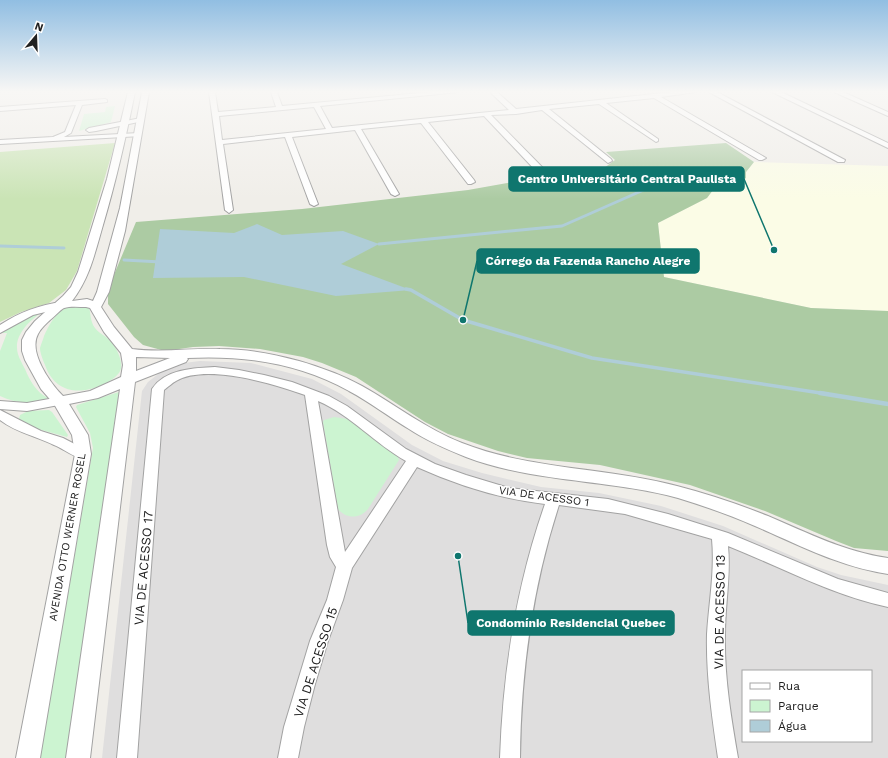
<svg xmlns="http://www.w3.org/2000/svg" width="888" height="758" font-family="'Work Sans',sans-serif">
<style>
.residential{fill:#dfdede;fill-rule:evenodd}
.education{fill:#fbfce6}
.grass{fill:#cae4b5}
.forest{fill:#accba3}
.park{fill:#ccf4d1}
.water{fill:#afcdd8}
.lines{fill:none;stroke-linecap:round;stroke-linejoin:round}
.stream-far2{stroke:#afcdd8;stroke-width:3}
.stream-far1{stroke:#afcdd8;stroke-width:3.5}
.stream{stroke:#afcdd8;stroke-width:4.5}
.minor-casing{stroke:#a2a2a2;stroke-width:2}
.tertiary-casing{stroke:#a2a2a2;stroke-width:2}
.minor{fill:#fff;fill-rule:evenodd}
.tertiary{fill:#fff;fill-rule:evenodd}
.labels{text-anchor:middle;stroke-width:3;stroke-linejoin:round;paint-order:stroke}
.street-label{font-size:11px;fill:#212121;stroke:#fff}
.near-street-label{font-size:13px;fill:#212121;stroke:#fff}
.leader{fill:none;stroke:#0f766e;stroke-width:1.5}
.callout-dot{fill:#0f766e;stroke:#fff;stroke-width:1.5}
.callout{fill:#0f766e;stroke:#0f766e;stroke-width:1.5}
.callout-label{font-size:12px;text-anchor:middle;font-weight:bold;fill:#fff}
</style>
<rect width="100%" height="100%" fill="#f0eee9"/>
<path class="residential" d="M200,361L251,363L312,379L341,394L412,445L443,461L482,473L541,487L599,493L661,506L723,526L817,567L841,575L888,585V758H102L142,391L148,382L166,368L184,363ZM743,671H871V741H743Z"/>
<path class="education" d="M754,162L888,166V311L811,308L664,277L658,223L707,198L713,190L725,189L746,172Z"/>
<path class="grass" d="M115,143L77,271L66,290L49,303L21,312L0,322V152Z"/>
<path class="forest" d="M726,143L754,162L746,172V178C736,186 726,189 713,190L707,198L658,223L664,277L811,308L888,311V551L854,548L836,541L765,511L690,485L600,465L527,458L498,451L448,434L425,422L356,377L322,363L303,357L260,349L219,346L193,347L165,351L143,345L134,337L108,304V289L136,222L302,209L468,190L536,178L604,168L615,160L606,152Z"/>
<path class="park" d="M115,106L111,122L79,131L84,114L105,112L106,107Z
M75,305L89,307C91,314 90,321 95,328C98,332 102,334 106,337C114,343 120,354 121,363C123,372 115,378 108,382C84,395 56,396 45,365C43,360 40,353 40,348C41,344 43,340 44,336C51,321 58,308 75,305Z
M41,313C30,320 16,334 17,348C17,355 22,363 25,369C30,381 36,392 48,398C32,405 15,403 0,396V351L7,333H1L23,316Z
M119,392L66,758H40L93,448L90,433L76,407L77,405Z
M49,410L52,412L68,435L67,437L38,429L19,419L20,415L28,411Z
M334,417L348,419L397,455L399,460L368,509C360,519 346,519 338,509L323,422L324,420Z"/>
<path class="water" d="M257,224L282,235L343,231L379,244L341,264L411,290L336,296L244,277L153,278L160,229L234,233Z"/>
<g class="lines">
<path class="stream-far2" d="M379,244L562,226L673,177
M0,246L64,248
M124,260L161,262"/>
<path class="stream-far1" d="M406,289L411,290L463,320L592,358L827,394"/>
<path class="stream" d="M820,393L888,404"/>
<g class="minor-casing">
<path id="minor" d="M209,92H215L218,112L276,107L271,92H277L282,106L431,92H459L320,106L332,128L509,110L490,92H497L516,109L672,92H696L661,97L766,158L762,160H759L654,98L606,103L658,139V141L656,142L599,104L549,109L611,159L612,161L608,163L542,110L516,114L491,115L543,168V172H537L484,116L428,122L474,180L475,182L471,184H468L421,123L361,129L399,194L395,196L391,194L355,130L292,137L318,204L314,206L310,204L285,137L223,144L233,210L229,213L225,210ZM314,107L326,129L222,140L219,116Z
M709,92H717L845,160L844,162H838Z
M772,92H781L888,143V148Z
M834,92H843L888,112V116Z
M105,99L107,100V102L82,105L71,133L64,137L139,133L141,134V136L0,144V140L53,137L65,132L76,105L0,111V107Z
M141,118L143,119V121L96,131L89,132L86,130L89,128Z
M62,302L66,303L67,305L66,307L33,315L0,333V325C20,312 39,305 62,302Z
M215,367L239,370L264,375L292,382L329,396L347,406L406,449L435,464L466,475L509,488L608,499L668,514L728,533L838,579L888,593V607C831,595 781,567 728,546C731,575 725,604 725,634C724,676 731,717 738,758H718C712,717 706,675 707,634C709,602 715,571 712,539L625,514L559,505C532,588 521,671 520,758H500C503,670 516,587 545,504C501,499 457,485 417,467L352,568L343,600L328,641L315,684L304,727L298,758H278L284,727L310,641L327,600L336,567L330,557L327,545L305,395C274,384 206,363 176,381C172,383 168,387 164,390L137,758H117L152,389C165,369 194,368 215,367ZM318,401C351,415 375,444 406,461L345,552Z
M60,397L64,398L66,401L64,404L27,411L0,409V401L27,403Z
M0,410L41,431L63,438L88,451L90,454L88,457C86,458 84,459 82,458C72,457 63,448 54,445C36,436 17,433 0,420Z"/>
</g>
<g class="tertiary-casing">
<path id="tertiary" d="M128,92H135C126,137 116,181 103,225C95,252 90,278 72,301L87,299L93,301L97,292L120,208L142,92H149L125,231L109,292L101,307L114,327L132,349C161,353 191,348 220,349C247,349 273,354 299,361C320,367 342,375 362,386C396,405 426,429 462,443C531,470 606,467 677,486C708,494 738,504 768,516C808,533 845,552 888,558V574C840,567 799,545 755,526C730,515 704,506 678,498C608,479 534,483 466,457C446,449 427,441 409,429C389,417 370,402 349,391C299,363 243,355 187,358L188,359L186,362L135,382L90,758H66L120,389L98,398L69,404L88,435L91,454L40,758H16L75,454L72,435L54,404L41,389L25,360L22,351V340L26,332L35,321L63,296L71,287L78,272L107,179ZM86,307L90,308L104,332L121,353L123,365L121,377L90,391L63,396C50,383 28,352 38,334C41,328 46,324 50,320C54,317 60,310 64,308C70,306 79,307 86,307ZM136,357L170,358L136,371Z"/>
</g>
<use href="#minor" class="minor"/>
<use href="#tertiary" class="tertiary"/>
</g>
<linearGradient id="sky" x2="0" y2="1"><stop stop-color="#91bee2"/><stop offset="0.46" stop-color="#f8f7f5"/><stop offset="1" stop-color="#f8f7f5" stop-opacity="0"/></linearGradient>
<rect width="888" height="199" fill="url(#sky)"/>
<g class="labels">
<g class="street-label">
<text transform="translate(544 496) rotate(8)" y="4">VIA DE ACESSO 1</text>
<text transform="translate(67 537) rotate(-80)" y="4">AVENIDA OTTO WERNER ROSEL</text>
</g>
<g class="near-street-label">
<text transform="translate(143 568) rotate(-85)" y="5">VIA DE ACESSO 17</text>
<text transform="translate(719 612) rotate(-89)" y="5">VIA DE ACESSO 13</text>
<text transform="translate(315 662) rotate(-72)" y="5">VIA DE ACESSO 15</text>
</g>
</g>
<path class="leader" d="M774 250L744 179M463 320L477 261M458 556L468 623"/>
<g class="callout-dot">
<circle cx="774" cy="250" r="4"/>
<circle cx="463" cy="320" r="4"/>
<circle cx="458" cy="556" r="4"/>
</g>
<g class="callout">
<rect x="509" y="167" width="235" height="24" rx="4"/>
<rect x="477" y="249" width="222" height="24" rx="4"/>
<rect x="468" y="611" width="206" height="24" rx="4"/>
</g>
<g class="callout-label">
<text x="627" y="183">Centro Universitário Central Paulista</text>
<text x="588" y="265">Córrego da Fazenda Rancho Alegre</text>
<text x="571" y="627">Condomínio Residencial Quebec</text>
</g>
<rect x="742" y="670" width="130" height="72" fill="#ffffff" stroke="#a6a6a6"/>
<rect x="750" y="683" width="20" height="6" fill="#ffffff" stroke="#a6a6a6"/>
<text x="778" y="690" font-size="12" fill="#212121">Rua</text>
<rect x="750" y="700" width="20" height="12" fill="#ccf4d1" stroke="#a6a6a6"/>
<text x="778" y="710" font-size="12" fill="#212121">Parque</text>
<rect x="750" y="720" width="20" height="12" fill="#afcdd8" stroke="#a6a6a6"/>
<text x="778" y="730" font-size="12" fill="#212121">Água</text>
<g transform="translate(36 36) rotate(19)" stroke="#ffffff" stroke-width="3" paint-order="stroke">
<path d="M0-3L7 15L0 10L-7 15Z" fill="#212121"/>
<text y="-6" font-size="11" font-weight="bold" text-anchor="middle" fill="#212121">N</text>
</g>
</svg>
